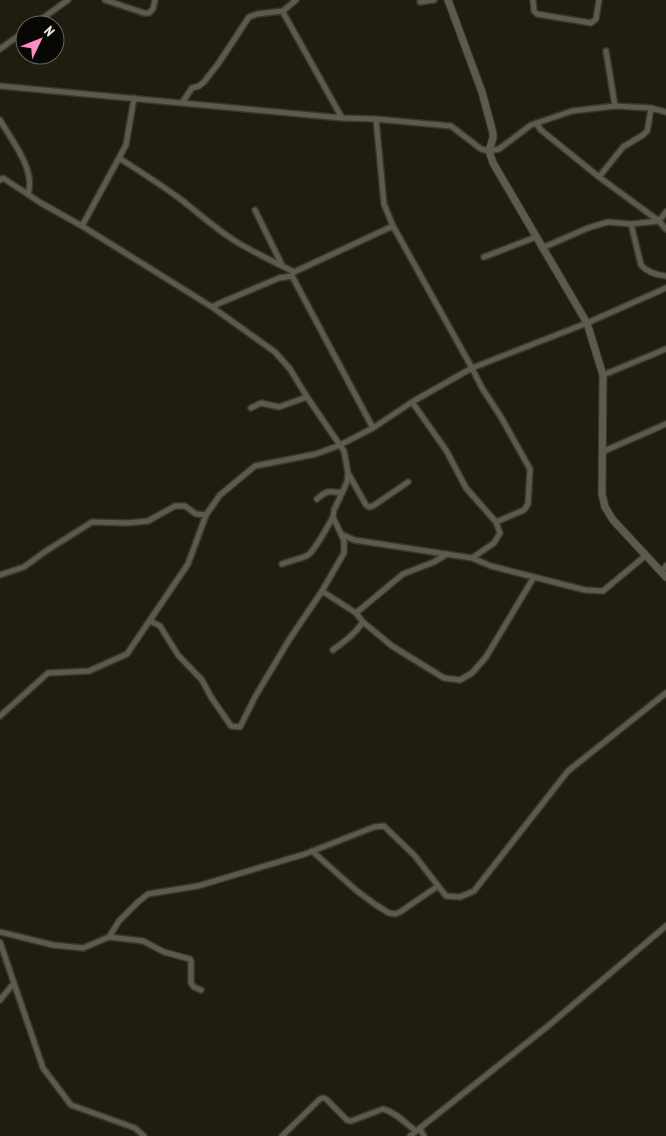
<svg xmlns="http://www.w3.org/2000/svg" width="666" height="1136" font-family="'PT Sans Narrow',sans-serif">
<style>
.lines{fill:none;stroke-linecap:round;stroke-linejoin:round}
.minor-casing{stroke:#38362f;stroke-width:8}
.tertiary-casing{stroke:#38362f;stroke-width:9}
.minor{stroke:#5e5a4b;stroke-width:5}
.tertiary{stroke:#5e5a4b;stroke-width:7}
</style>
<rect width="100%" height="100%" fill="#201c10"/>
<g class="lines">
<g class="minor-casing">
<path id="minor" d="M105,0L144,13H149L153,9L155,0
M296,0L283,11L284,14L342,118
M533,0L534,11L537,14L591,23L596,19L599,0
M420,2L434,0
M33,25L68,0
M0,49L25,31
M606,51L615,106
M0,86L342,118L376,119L451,126L481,149L489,151L499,149L531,125L572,111L615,106L651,108L666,112
M182,103L192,88L199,86L204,82L218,64L249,17L257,14L283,11
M376,119L384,204L393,226L472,368L482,388L501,417L530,469L528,504L524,510L496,522
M0,120C12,141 36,170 28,194
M536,123L541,130L599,177L659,221L666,212
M119,158C141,172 163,186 183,201C199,214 215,228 232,239C252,252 273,261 294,272
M599,177L623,147L643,135L647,131L648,127L651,108
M0,180L3,178L41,203L82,226L212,307L275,352L290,369L307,397L344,451L348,473L347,482L334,510L333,517L341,534L354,540L472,558L491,566L585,590L603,591L645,556
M255,210L282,265
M82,226L126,145L134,98
M666,229L659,221L631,224L641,265C647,272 657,275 666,276
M542,248L588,228L608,222L631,224
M484,257L536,237
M212,307L220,303L279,278L292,276
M603,375L666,349
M412,402L446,450L466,488L496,522L500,533L494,543L472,558
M251,408L261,403L279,407L307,397
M373,428L292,276L294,272L393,226
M602,452L666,424
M348,473L366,505L369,507L373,506L408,482
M317,499C327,490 329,491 342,493
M282,564C289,561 304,558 308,555C316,549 327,527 333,517
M661,572L666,566
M0,575L24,567L46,551L92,522L127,523L148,521L175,506H185L196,514L206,515
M322,591L356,613L363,622L392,646L444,678L460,680L472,673L486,657L534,577
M356,613L403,574L434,562L447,554
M150,621L160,626L178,655L202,680L211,697L231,726L240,727L255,697L289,640L322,591L344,553V541L341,534
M333,650C345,641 355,634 363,622
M0,716L48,673L89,671L127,654L188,564L206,515L220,495L255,466L316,454L340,445L373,428L412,402L472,368L587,323L666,288
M312,851L357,891L376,905L389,913L395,914L400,912L438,886
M0,932L53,945L83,948L109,937L119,921L138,902L148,894L198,886L305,854L374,827L384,826L415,856L446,896L460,897L474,891L568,771L666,693
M109,937L143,941L164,952L190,959L191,961V983L194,987L201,990
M0,942L43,1068L71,1105L135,1128L144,1136
M0,1000L14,983
M420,1129L424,1136
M282,1136L320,1099L323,1098L326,1099L347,1120L351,1121L383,1109C396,1112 406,1124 416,1131
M410,1136L548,1026L666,926"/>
</g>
<g class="tertiary-casing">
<path id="tertiary" d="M448,0L482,92L493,133V138L489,151L493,163L587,323L603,375L602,494L605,507L613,520L666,577"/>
</g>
<use href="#minor" class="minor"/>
<use href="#tertiary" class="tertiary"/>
</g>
<g transform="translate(40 40) rotate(47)"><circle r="24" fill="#080703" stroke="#66645e"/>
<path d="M0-4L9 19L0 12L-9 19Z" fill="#fd8ebf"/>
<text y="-8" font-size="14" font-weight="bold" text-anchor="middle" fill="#f2f0e7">N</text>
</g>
</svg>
